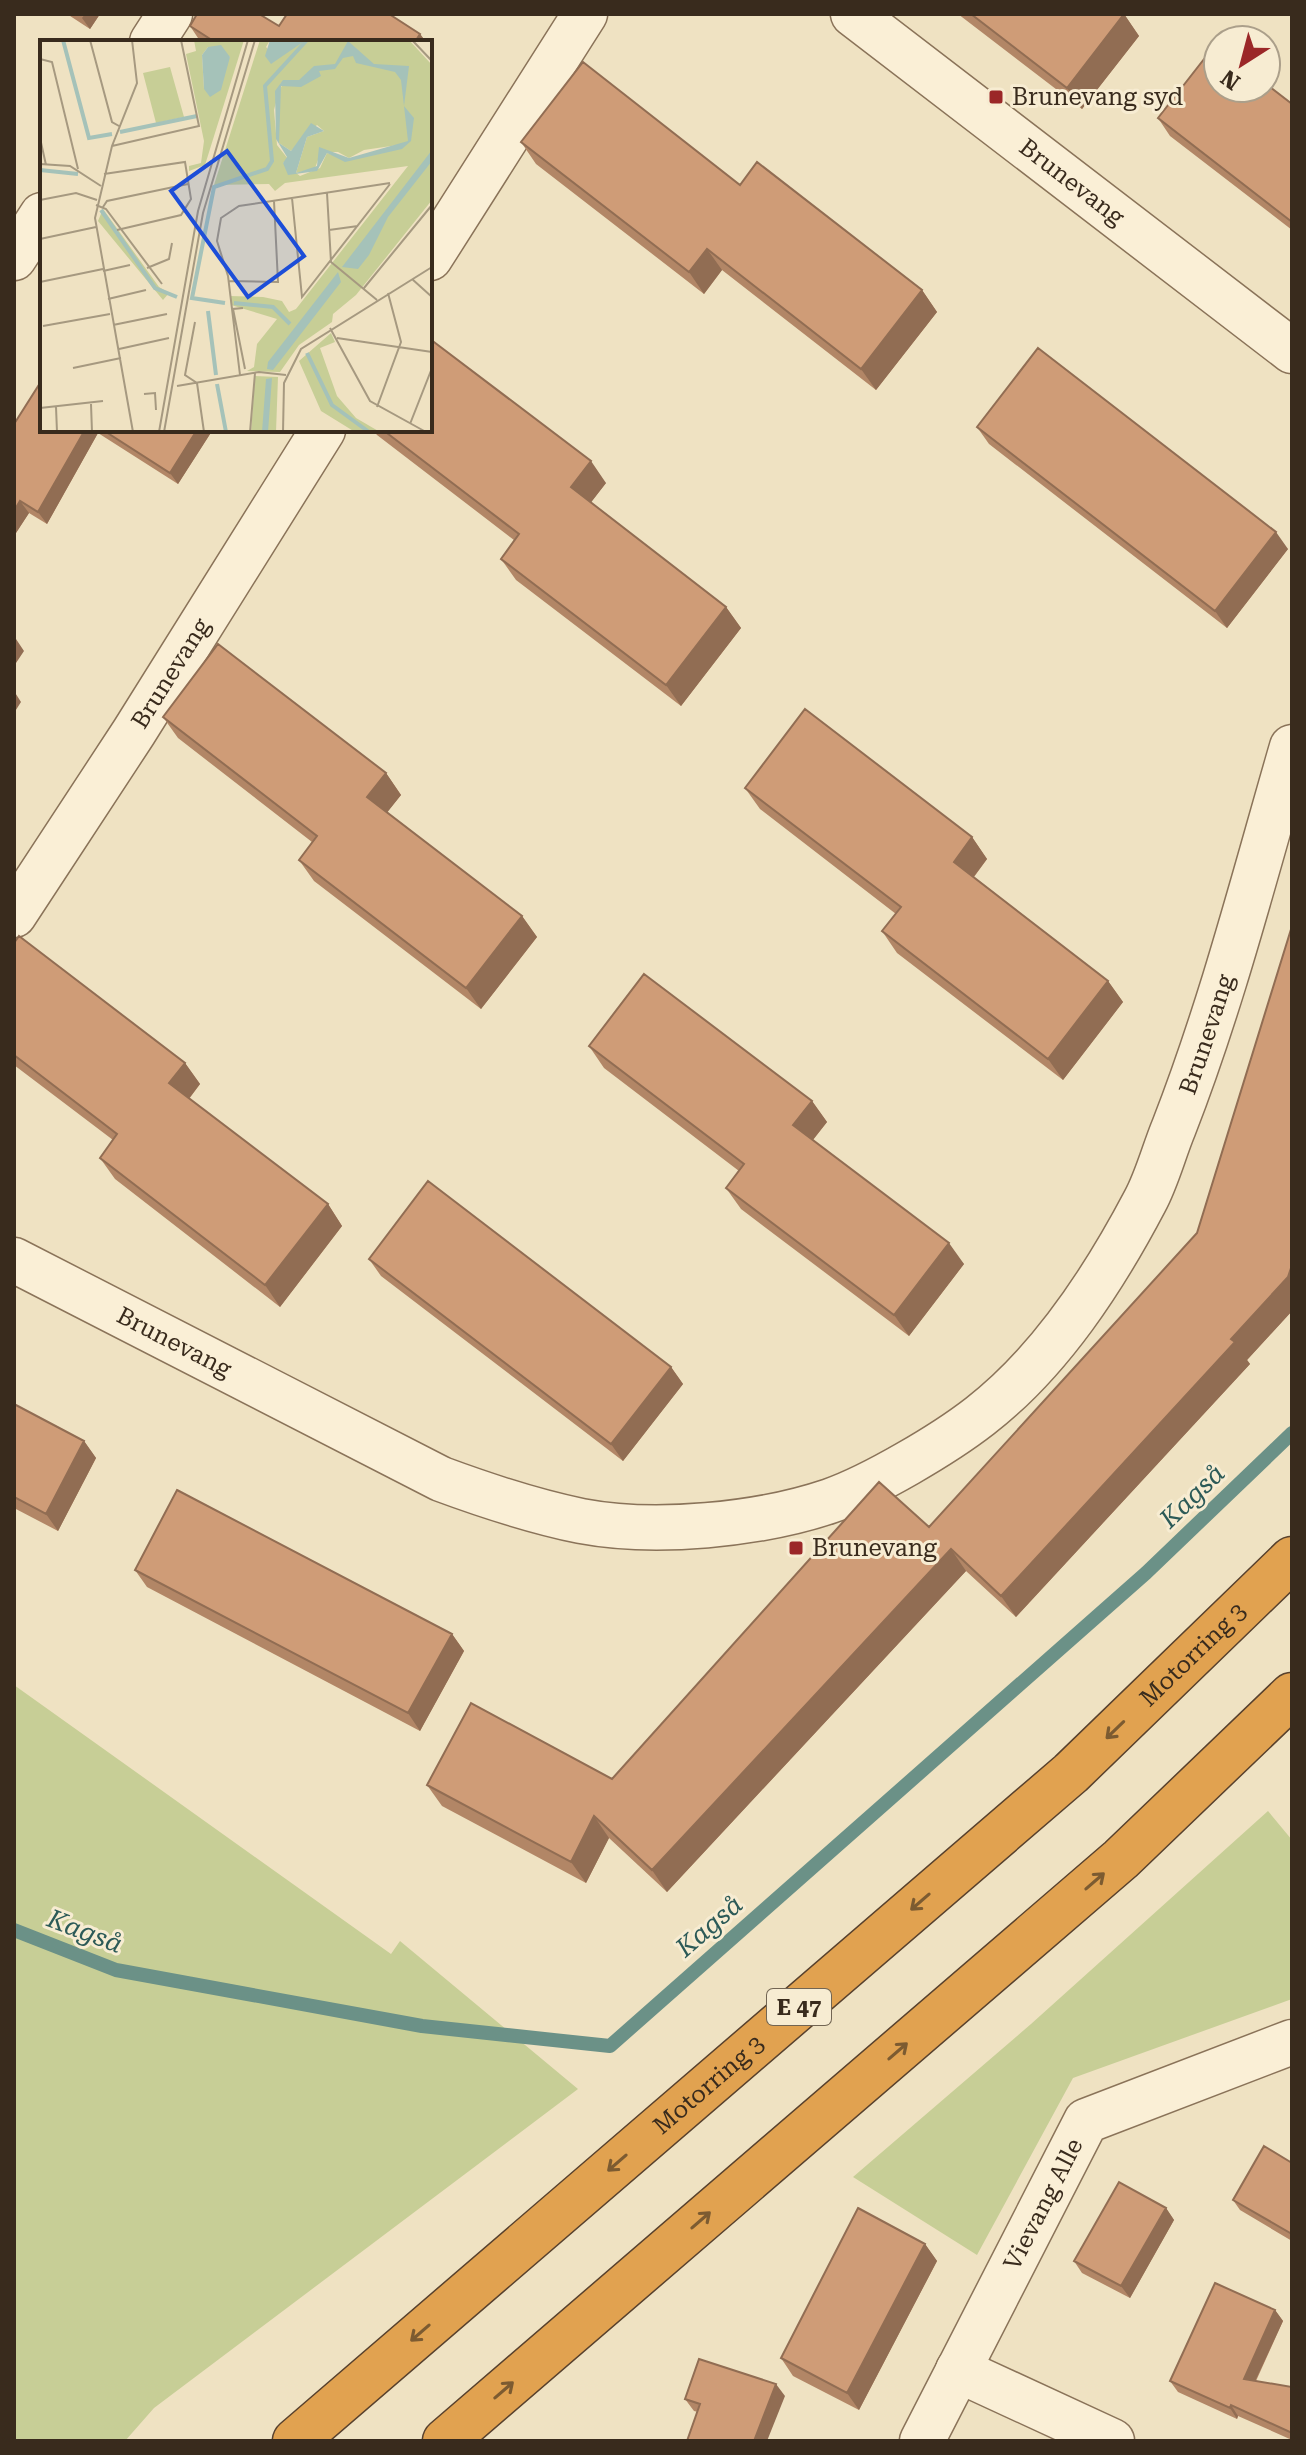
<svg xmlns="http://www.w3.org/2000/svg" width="1306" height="2455" font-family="'Roboto Serif',serif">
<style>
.green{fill:#c7ce96}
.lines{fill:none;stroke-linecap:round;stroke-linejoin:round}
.stream{stroke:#6b9187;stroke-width:14}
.minor-casing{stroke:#8a7359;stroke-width:47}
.highway-casing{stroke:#58412d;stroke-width:47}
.minor{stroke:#faefd6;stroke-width:44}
.highway{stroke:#e1a250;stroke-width:44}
.wall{fill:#b28666}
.shaded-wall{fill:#916d53}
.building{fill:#cf9c77;stroke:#916d53;stroke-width:2}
.oneway{stroke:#7c5b31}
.poi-dot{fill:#9b2728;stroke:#f7ecd2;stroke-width:3}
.labels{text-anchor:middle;stroke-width:6;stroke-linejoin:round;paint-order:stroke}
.shield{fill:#f7ecd2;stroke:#726553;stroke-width:2}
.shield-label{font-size:22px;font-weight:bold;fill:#392b1d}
.poi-label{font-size:24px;fill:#392b1d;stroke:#f7ecd2;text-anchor:start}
.street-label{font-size:24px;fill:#392b1d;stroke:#f7ecd2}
.water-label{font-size:26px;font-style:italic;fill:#2c5a57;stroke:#f7ecd2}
.inset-river{fill:none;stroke:#a5c2b9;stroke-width:4}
.inset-road{fill:none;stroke:#a69980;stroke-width:2}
.view{fill:#1d4ed8;fill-opacity:0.15;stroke:#1d4ed8;stroke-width:4}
.inset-edge{fill:none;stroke:#392b1d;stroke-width:4}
</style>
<rect width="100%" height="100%" fill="#efe2c2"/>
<path class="green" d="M14,1685L391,1954L400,1941L578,2089L154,2408L125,2441H14Z
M1268,1811L1292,1840V1999L1073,2078L977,2255L853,2177L1031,2024Z"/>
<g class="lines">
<path class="stream" d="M14,1930L116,1970L422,2026L610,2046L1146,1573L1292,1433"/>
<g class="minor-casing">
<g id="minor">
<path id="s1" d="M853,14L1292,351"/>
<path d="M152,42L170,14"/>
<path d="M14,258L42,215"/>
<path d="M430,258L585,14"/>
<path id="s2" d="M14,915L134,732L323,430"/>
<path id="s3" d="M14,1260L441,1479C487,1496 532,1511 581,1521C655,1535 759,1525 830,1501C873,1486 944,1444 980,1416C1051,1361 1104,1279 1145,1201C1157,1179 1164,1151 1174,1127C1222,1004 1255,874 1292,747"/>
<path d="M958,2370L1112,2441"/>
<path id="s4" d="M922,2441L1086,2121L1292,2042"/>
</g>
</g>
<g class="highway-casing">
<g id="highway">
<path id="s5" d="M295,2441L1071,1773L1292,1559"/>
<path d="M445,2441L1121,1859L1292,1695"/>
</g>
</g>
<use href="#minor" class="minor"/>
<use href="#highway" class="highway"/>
</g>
<path class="wall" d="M67,14H100L90,29Z
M958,14H1124L1139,36L1082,109Z
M190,26H279L420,34L426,42H204L198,38Z
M1292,104V230L1170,136L1158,118Z
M521,142L740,185L922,290L937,312L876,390L722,270L704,294L536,164Z
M14,419L42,430L212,431L178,484L98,433L47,524L29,513L14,536Z
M977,427L1288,549L1227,628L989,444Z
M373,430H430L606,483L590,503L726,607L741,628L681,706L516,580L501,559L514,540L377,435Z
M163,717L386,773L401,795L387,812L522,916L537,937L481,1009L314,881L299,860L312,842L178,738Z
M745,788L972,837L987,859L974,877L1108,981L1123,1002L1063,1080L897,953L882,931L896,914L760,809Z
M1292,926V1311L1247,1360L1250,1364L1016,1617L966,1571L667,1892L609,1838L586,1883L442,1806L427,1785L612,1779L929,1527L1197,1233Z
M14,943L185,1063L200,1084L189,1099L328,1204L342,1226L280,1307L115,1179L100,1158L113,1140L14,1065Z
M589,1046L812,1101L827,1122L813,1140L964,1264L909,1336L741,1209L726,1188L739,1171L604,1068Z
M369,1259L671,1367L683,1384L623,1461L381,1276Z
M14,1404L84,1441L96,1458L58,1531L14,1508Z
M135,1570L452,1634L464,1651L420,1731L147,1587Z
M1292,2163V2241L1240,2210L1233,2200Z
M1166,2208L1174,2220L1130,2298L1082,2273L1074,2261Z
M925,2244L937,2261L859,2410L793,2376L781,2358Z
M1275,2310L1283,2321L1256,2381L1292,2387V2440L1238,2416L1237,2419L1178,2392L1170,2381Z
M785,2396L698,2412L694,2411L685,2399Z"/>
<path class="shaded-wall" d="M85,14H100L90,29L82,18Z
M1124,14L1139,36L1082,109L1067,88Z
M420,34L426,42H415Z
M707,249L722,270L704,294L689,272Z
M922,290L937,312L876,390L861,369Z
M85,430H96L98,433L47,524L38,512Z
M197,430L212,431L178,484L170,473Z
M591,461L606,483L586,509L571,487Z
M20,501L29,513L14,536V511Z
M1276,532L1288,549L1227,628L1215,611Z
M726,607L741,628L681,706L666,685Z
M16,639L24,651L14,666V641Z
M14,691L21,702L14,713Z
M386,773L401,795L382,819L367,797Z
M972,837L987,859L969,883L954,862Z
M522,916L537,937L481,1009L466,988Z
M1108,981L1123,1002L1063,1080L1048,1059Z
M185,1063L200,1084L184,1105L169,1083Z
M812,1101L827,1122L808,1146L793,1125Z
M328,1204L342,1226L280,1307L265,1285Z
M949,1243L964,1264L909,1336L894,1315Z
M1292,1265V1311L1247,1360L1250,1364L1016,1617L1001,1596Z
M671,1367L683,1384L623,1461L611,1444Z
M84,1441L96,1458L58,1531L46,1514Z
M951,1549L966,1571L667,1892L652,1870Z
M452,1634L464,1651L420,1731L408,1713Z
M594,1816L609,1838L586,1883L571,1862Z
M1166,2208L1174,2220L1130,2298L1121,2286Z
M925,2244L937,2261L859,2410L847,2393Z
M1275,2310L1283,2321L1251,2390L1244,2379Z
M776,2384L785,2396L767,2441H754Z
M1231,2405L1238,2416L1237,2419L1230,2408Z"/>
<path class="building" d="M197,14H259L279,26L287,14H389L420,34L415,42H215L190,26Z
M971,14H1124L1067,88Z
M1215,45L1218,47V88H1266V84L1292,104V222L1158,118Z
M583,62L740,185L757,162L922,290L861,369L707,249L689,272L521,142Z
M430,339L591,461L571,487L726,607L666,685L501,559L519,534L383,430H430Z
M1038,348L1276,532L1215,611L977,427Z
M42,380V430H85L38,512L20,501L14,511V419L16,421Z
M103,430H197L170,473Z
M218,644L386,773L367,797L522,916L466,988L299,860L317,836L163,717Z
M805,709L972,837L954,862L1108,981L1048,1059L882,931L901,907L745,788Z
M1292,926V1265L1288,1277L1231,1339L1235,1342L1001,1596L951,1549L652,1870L594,1816L571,1862L427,1785L471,1703L612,1779L879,1482L929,1527L1197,1233Z
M19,936L185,1063L169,1083L328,1204L265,1285L100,1158L117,1134L14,1055V943Z
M644,974L812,1101L793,1125L949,1243L894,1315L726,1188L744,1164L589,1046Z
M428,1181L671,1367L611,1444L369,1259Z
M14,1404L84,1441L46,1514L14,1497Z
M177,1490L452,1634L408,1713L135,1570Z
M1264,2146L1292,2163V2234L1233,2200Z
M1119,2182L1166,2208L1121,2286L1074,2261Z
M858,2208L925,2244L847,2393L781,2358Z
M1215,2283L1275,2310L1244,2379L1292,2387V2433L1231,2405L1230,2408L1170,2381Z
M699,2359L776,2384L754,2441H687L700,2404L685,2399Z"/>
<defs><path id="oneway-shaft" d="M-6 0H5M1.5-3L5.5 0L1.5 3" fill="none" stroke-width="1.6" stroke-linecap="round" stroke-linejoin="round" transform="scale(2)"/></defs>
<g class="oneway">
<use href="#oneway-shaft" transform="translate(1115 1730) rotate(136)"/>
<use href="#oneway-shaft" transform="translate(1095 1881) rotate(-41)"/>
<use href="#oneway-shaft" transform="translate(920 1902) rotate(139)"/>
<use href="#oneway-shaft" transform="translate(898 2051) rotate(-41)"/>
<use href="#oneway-shaft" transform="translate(617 2163) rotate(139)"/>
<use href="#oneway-shaft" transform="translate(701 2220) rotate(-41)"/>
<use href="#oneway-shaft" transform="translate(420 2333) rotate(139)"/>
<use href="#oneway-shaft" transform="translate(504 2390) rotate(-41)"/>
</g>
<g class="poi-dot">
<rect x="988" y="89" width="16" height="16" rx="4"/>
<rect x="788" y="1540" width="16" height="16" rx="4"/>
</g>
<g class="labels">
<rect class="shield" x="767" y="1989" width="64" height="36" rx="6"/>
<g class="shield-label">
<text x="799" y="2015">E 47</text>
</g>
<g class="poi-label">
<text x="1012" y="105">Brunevang syd</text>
<text x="812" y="1556">Brunevang</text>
</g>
<g class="street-label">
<text dy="8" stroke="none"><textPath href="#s1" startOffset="276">Brunevang</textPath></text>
<text dy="8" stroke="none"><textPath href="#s2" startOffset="288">Brunevang</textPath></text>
<text dy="8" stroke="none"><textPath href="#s3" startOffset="1502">Brunevang</textPath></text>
<text dy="8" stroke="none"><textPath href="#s3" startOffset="180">Brunevang</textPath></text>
<text dy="8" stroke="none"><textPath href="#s5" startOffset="1194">Motorring 3</textPath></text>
<text dy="8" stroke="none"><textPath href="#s5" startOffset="546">Motorring 3</textPath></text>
<text dy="8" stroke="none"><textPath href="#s4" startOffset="266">Vievang Alle</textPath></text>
</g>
<g class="water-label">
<text transform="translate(1192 1496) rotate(-44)" y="9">Kagså</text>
<text transform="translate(709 1926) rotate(-41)" y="9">Kagså</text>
<text transform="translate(85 1931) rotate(21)" y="9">Kagså</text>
</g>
</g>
<g transform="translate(40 40)">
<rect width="392" height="392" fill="#efe2c2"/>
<path d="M154,0H204L165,125L149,131V126L161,123L164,101L146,14L156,11ZM168,7L190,17L164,49L162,15ZM220,0H230L226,7L236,18L262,0H369L392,25V160L316,255L293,274L292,282L259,305L240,332L207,331L214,327L217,304L237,279L191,265L190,256L223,257L242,261L249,272L256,269L368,126L245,143L235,151L229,144L174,145ZM258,40L243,43L238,54L239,103L251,111L277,85L284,91L267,97L256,133L275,128L281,112H298L309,118L324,110L358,105L307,120L287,113L280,128L260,136L243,123L248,119L237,105L234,70L241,43ZM130,27L144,77L116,83L103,33ZM63,169L119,247L129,253L123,260L58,181ZM291,293L295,302L280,308L297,356L316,378L340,392H315L281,371L259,321ZM215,336L238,337L236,392H211Z" fill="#c7ce96" fill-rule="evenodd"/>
<path d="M230,0H266L231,24L225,16ZM308,1L334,24L369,26L364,66L374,78L371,101L362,109L305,122L287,113L277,131L248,135L243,123L247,117L236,99L235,51L243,40H259L274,26L295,24ZM313,16L316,23L355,32L361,40L368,101L309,118L279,107L277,126L256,133L267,97L284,91L271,83L251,111L239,103L241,46L261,47L281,36L279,31L295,29L303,18ZM181,5L190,17L181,50L170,57L164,49L162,15L168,7ZM392,110V121L348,177L329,215L318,229L302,227ZM298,232L301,242L233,330L227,329L228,322ZM232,338L228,392H222L226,339Z" fill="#a5c2b9" fill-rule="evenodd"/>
<path class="inset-river" d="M23,0L49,98L72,94M80,92L157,76M0,130L38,134M61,170L115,248L137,257M185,263L152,258L174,147L227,129L232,121L225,46L267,0M194,263L233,267L250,284M168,271L176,335M267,313L292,365L329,392M177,344L186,392"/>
<path class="inset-road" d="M50,0L72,82L79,86M92,0L97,43L72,106L55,178L93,392M372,0L392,21M0,19L12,22L38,129M0,98L6,125M72,106L159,86L141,0M0,124L30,126L61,146M64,134L145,122L151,159L141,175L77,190M287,153L291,222L337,260M252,158L262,257L350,144M0,160L36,153L57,160M56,165L66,169L122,244M63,167L67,161L148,144M289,190L318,186M0,199L56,187M107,228L129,219L132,203M63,231L90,225M372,239L392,257M188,241L238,242L234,161M0,242L63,229M324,248L392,165M68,259L106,250M203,268L193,269L205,329M155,282L145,335L157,343M73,285L127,274M3,286L70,274M290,288L330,361L386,392M297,298L392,312M79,309L129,298M33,328L81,318M200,335L188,236L177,201L181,178L199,166L350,143M157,343L164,392M137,346L219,332L246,335M104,354L115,353L116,370M51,364L52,392M16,367L17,392M337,367L361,302L348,253M0,368L63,361M370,384L392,328M119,392L158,171L208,0M124,392L163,173L215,0M210,392L215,333M243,392L244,343L261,309L392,227"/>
<path class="view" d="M187,111L264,216L208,257L131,151Z"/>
<rect width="392" height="392" class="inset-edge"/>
</g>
<rect width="1306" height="2455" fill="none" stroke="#392b1d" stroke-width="32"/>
<g transform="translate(1242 64) rotate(216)"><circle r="38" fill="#f7ecd2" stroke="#ab9f8a" stroke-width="2"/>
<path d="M0-6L14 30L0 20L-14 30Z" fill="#9b2728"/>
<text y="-12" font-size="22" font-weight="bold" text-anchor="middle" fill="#392b1d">N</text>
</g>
</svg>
